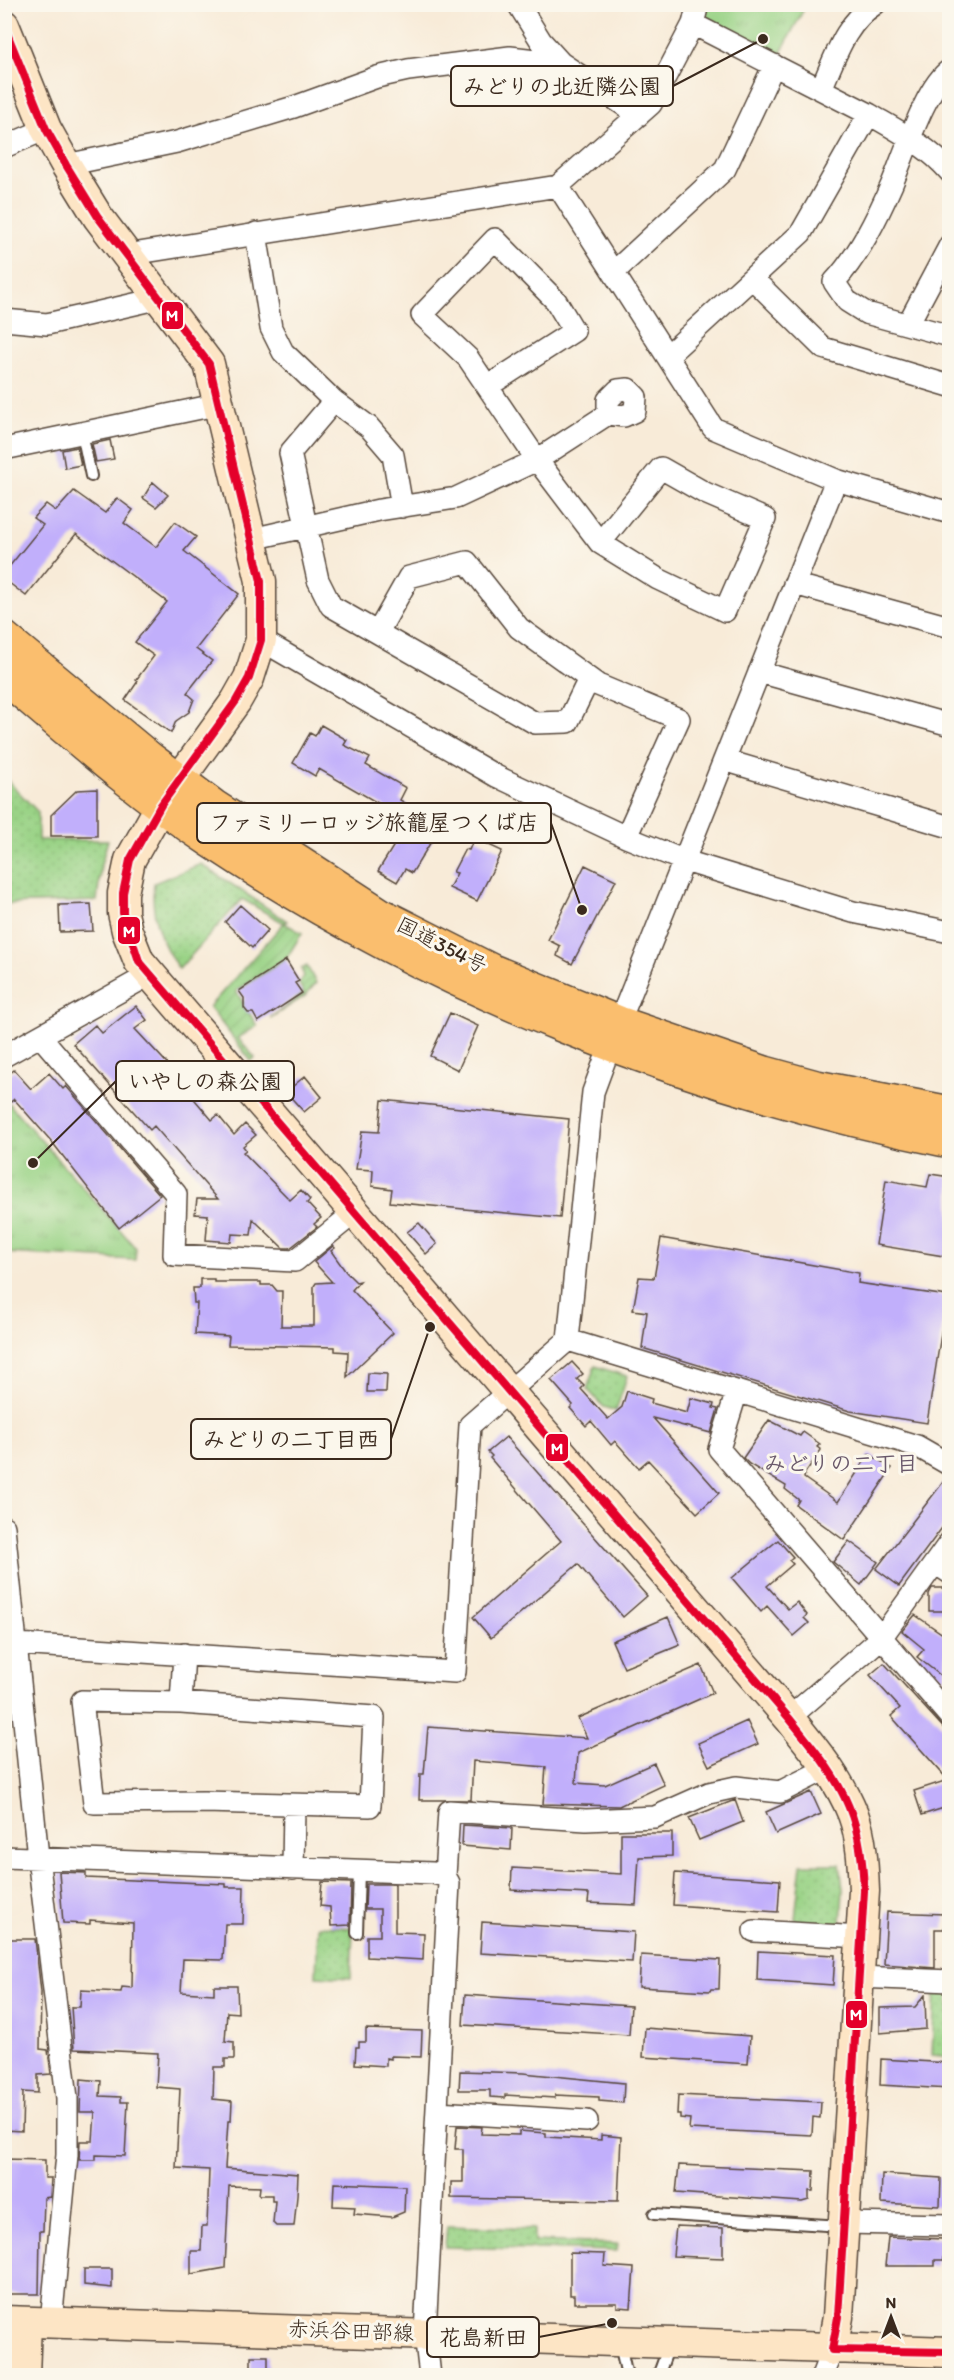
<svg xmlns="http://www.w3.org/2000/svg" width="954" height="2380" font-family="Itim,'Klee One',sans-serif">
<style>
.grass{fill:url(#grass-dots);stroke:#6a7e52;stroke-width:1.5}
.park{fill:url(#park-tufts);stroke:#6a7e52;stroke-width:1.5}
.garden{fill:url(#garden-furrows);stroke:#6a7e52;stroke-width:1.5}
.building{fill:#c1affb}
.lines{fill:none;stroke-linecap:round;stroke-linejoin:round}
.lane-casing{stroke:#57473a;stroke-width:14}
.street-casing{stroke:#57473a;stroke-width:24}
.secondary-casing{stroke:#57473a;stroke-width:33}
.highway-casing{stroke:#57473a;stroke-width:36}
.lane{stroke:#fff;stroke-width:10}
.street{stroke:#fff;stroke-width:21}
.secondary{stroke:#fde5c5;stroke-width:30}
.highway{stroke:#fabe6e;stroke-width:33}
.bus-1-casing{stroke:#fbf7ec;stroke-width:12}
.bus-1{stroke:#e4002b;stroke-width:8}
.labels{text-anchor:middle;stroke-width:6;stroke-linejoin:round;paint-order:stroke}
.street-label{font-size:21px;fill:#3b2a1e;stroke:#fbf7ec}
.neighbourhood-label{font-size:22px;font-weight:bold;fill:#6a596b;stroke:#fbf7ec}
.leader{fill:none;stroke:#3b2a1e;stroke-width:2}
.callout-dot{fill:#3b2a1e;stroke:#fbf7ec;stroke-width:2}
.callout{fill:#fbf7ec;stroke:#3b2a1e;stroke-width:2}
.callout-label{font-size:22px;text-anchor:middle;font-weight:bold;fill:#3b2a1e}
.line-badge{stroke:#fbf7ec;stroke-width:2}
.badge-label{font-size:16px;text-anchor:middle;font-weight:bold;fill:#fff}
</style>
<defs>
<pattern id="grass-dots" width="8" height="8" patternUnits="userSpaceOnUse" patternTransform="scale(1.5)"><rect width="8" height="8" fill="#9ad386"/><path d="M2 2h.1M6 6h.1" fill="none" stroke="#86b573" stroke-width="1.8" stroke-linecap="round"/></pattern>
<pattern id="park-tufts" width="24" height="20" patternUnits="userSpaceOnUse" patternTransform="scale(1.5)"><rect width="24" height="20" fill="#9ad386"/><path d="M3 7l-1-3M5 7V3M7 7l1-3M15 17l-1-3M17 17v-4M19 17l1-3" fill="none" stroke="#86b573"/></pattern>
<pattern id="garden-furrows" width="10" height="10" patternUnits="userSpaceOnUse" patternTransform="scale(1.5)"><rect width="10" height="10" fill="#9ad386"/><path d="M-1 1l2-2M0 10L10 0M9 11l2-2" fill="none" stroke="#86b573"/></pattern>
</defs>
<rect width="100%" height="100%" fill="#fbf7ec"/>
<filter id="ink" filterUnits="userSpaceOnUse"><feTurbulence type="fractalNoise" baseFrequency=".0167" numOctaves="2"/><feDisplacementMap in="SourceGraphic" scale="12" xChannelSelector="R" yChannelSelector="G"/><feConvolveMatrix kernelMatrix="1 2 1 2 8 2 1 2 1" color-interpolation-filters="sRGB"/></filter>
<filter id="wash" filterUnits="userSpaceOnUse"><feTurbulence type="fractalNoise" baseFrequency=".008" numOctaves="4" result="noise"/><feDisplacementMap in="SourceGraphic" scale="24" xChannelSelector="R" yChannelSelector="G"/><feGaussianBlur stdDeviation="1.35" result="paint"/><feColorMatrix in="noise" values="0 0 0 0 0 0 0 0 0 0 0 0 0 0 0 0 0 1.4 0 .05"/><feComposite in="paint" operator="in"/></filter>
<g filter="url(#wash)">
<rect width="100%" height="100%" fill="#f8ebd8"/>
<path class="grass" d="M4,777L38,812V840H108L101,865L97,901L5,904Z
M201,864L287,921L284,923L242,899L179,969C160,943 150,915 154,883Z
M595,1366L627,1376L616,1411L604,1407L587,1389Z
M801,1864H840L843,1889L841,1924L797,1921L795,1919Z
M318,1926L353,1928L351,1978L316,1976Z
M935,1989L949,1990V2057L932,2055Z
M447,2226L534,2229V2241L618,2244L617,2251L445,2247Z"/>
<path class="park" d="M704,5H806L777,60L701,19Z
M4,1098L136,1248L135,1260L5,1253Z"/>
<path class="garden" d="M284,923L302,933L286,959L236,991L257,1026L238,1038L255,1058L251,1061L209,1007Z
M307,966L316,983L305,996L270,1018L304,993L299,984L304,976L301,969Z"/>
<g id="blocks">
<path class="building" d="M110,440L114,459L96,462L92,444Z
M77,447L81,465L65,468L62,450Z
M153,482L168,495L156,507L143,498Z
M74,491L105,513L117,498L133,510L124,523L156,547L175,522L196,537L184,551L239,594L196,649L212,661L187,693L194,699L189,712L176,721L171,733L125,700L138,681L136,680L154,656L135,642L167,602L76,534L26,596L4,579V573L43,525L33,518L46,504L56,511Z
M321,725L347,740L344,745L370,758L366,765L406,788L400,800L433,820L425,831L434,837L412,873L405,869L397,882L378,871L409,821L319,769L315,776L293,763L310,733L315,736Z
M97,789V836H51V815L77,790Z
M474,838L502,851L477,901L449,888L457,873L453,872L465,849L469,850Z
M585,865L616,880L572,964L557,956L560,946L548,940Z
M91,904L93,931L60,932L59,905Z
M240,905L268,930L252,948L225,922Z
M286,960L299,981L295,983L302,993L258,1022L253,1013H248L244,1008V998L239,991Z
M136,1006L147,1020L135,1029L193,1091L190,1094L212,1120L218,1115L234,1135L245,1124L256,1135L243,1146L246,1150L243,1152L290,1200L301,1190L310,1200L307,1203L321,1218L314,1224L317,1227L290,1248H283L253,1219L251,1235L232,1234L231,1242L206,1240L208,1215L195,1214L197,1199H218L154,1126L150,1130L73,1044L95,1025L102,1033Z
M450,1013L478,1026L458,1070L430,1056Z
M14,1070L31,1089L49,1073L63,1089L66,1086L160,1195L119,1228L52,1142L14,1099L11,1102L4,1094V1078Z
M305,1076L322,1097L304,1112L286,1092Z
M382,1100L569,1119L560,1218L390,1202L392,1189L372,1186L373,1170L356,1169L362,1131L379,1132Z
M930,1174L950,1177V1257L876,1245L886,1180L927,1187Z
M419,1223L437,1244L426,1254L407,1232Z
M661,1238L859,1273L858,1283L947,1296L927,1423L850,1411L642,1348L647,1312L633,1310L639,1277L654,1278Z
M333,1246L335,1248L331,1251L346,1272L356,1282L360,1281L352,1290L393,1333L347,1377L348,1352L335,1351V1347L228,1345L229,1336L195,1334L197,1303H194L193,1288H200V1279H214V1282H261V1285H272L277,1291H282L281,1326H314V1286L316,1283L332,1282L314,1262Z
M572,1362L583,1374L577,1379L584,1386L581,1389L608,1419L622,1407L627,1391L652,1399L651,1403L687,1413L691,1398L714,1404L713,1408L718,1409L711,1433L653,1418L719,1493L697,1513L648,1460L639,1468L615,1441L611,1445L591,1421L586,1426L570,1408L573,1405L551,1380Z
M368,1373L387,1374L386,1392H367Z
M769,1420L800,1436L803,1432L820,1444L817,1447L821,1450L805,1473L804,1478L838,1502L869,1454L892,1468L844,1540L796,1505L799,1500L785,1489L786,1486L749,1464L743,1458Z
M506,1437L647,1596L623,1617L578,1564L491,1638L473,1617L561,1541L490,1458L492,1456L488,1452Z
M947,1477L950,1478V1517L899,1586L876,1569Z
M778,1540L793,1557L789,1560L793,1564L767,1586L788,1609L797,1602L807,1615L804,1618L809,1623L794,1636L767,1606L761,1612L732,1578Z
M849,1541L878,1562L861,1585L833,1562Z
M932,1588H950L948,1611H929V1594Z
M915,1615L947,1637L945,1679L917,1657L924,1649L902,1631Z
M668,1617L680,1645L624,1668L612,1641Z
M884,1663L950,1735V1806L922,1815L914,1791L948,1780L891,1716L900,1708L870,1675Z
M701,1665L713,1693L578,1753L576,1783L605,1785L654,1763L664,1785L619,1806L543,1804L546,1767L473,1761L471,1800H419L420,1774H424L428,1727L587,1738L578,1718Z
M747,1721L758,1744L709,1766L698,1743Z
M811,1792L821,1814L776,1834L766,1812Z
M735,1800L743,1822L699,1840L689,1818Z
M463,1825L512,1828L511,1850L462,1846Z
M621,1833H672V1856L639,1857L636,1905L588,1903L589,1894L511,1890L512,1868L621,1874Z
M59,1872L86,1873V1878L226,1884V1887H244L243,1924H225L223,1960L183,1959L181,1992L214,1994V1986H237L238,2013L227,2012L225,2041L234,2042V2059H225V2067H214L213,2099L232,2101L231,2121H228L225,2168L298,2174L297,2196L294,2226H276L273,2223L275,2201H272V2195H259L260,2187L229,2186L225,2268L191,2274V2251H201L202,2226H207L209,2170L176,2168L180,2089L156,2087L158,2053L74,2049L71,2007H80L81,1990L121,1992L122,1987L132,1988L133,1923L90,1920V1924L63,1923Z
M675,1873L780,1880L778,1912L673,1905Z
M322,1882L351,1883L350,1925L331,1926L330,1907L320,1906Z
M366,1884H395V1932L424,1933L423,1960L367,1957V1936H380V1909H365Z
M887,1912L945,1914L944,1929H935V1968L884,1964Z
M482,1922L634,1932L632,1962L480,1953Z
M4,1939H35L41,1992L40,2049L48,2050L51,2074L38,2075V2093L23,2092L22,2131L4,2130Z
M758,1951L835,1955L833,1985L757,1980Z
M641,1955L720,1960L719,1989H711L710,1991L639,1987Z
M465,1995L631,2006L629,2035L463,2025Z
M925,1995L926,2029L880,2033V2008L915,2007Z
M645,2028L750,2036L748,2064L643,2057Z
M366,2029L422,2031L421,2057L391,2056V2059L386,2058V2066L355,2064L356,2047H359V2042H366Z
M881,2059L950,2063V2089L880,2085Z
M460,2071L523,2073L624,2083L623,2103L599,2101V2097L555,2095V2098L505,2095V2098L490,2097V2090H459Z
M81,2079L101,2081L100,2096L121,2097V2102H128L125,2156L96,2155V2160H79L80,2141H93L95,2112H80Z
M678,2095L821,2102L820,2118L813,2117L812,2135L689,2129L690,2119L680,2118V2114H677Z
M457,2126L482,2127L481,2134L519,2135V2131L546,2133V2137L601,2140V2135L621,2137L618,2201L451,2198V2182H463V2149H455Z
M4,2159L45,2160V2178H51L50,2197L44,2198L43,2231H40L39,2294H4Z
M679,2165L814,2171L813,2191H809V2200L802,2202L676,2193Z
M882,2174L941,2178L940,2206L881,2203Z
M334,2183L405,2186L404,2212L392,2217L354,2214L355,2207L333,2206Z
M676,2226L723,2228V2258L673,2256Z
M888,2237L944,2239V2260H935V2266H885Z
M570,2253L605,2254L604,2266L634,2268L631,2308L617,2307V2303H574V2295H570Z
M84,2269H112V2288L84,2285Z
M251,2356H268V2376H251Z"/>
</g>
</g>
<g filter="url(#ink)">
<use href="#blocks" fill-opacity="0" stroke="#57473a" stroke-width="1.5"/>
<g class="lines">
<g class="lane-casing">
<path id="lane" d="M82,433L91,476
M357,1933L359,1871
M654,2214L842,2226
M620,2344L627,2376
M658,2376L669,2346"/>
</g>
<g class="street-casing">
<path id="street" d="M518,4L541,41L561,63L639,115
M950,70C926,85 904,156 892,184C877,218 859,255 834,282L847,301L866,313L950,336
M821,89C835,58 845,23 875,4
M869,114C898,131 928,146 950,172
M4,147L46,129
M66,165L177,142L294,107L377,77L408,70L510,57L561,63
M558,186L713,428L836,480L950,513
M256,233L271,328L283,352L334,401L369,427L393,455L402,507
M126,255L558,186L651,104L693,24L698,4
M614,272L725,169L774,65
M752,278L823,348L950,386
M4,320L47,324L161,298
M908,324L950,245
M667,356L801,233L869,114L693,24
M488,386L574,331L556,301L495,239L422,315L468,358L537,460L600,543
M334,401L290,453L318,580L331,606L535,723L568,722L589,679
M4,449L220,404
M661,468L705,493L765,519L725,611L658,579L600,543Z
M252,539L379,510L456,498L537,460L608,414V400L618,390L628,389L636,397L635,411L624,416L608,414
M794,584L950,627
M378,632L409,577L467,562L519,628L598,685L679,719L626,837
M261,640L496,776L626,837L685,861L853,912L950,932
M759,672L950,725
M724,760L950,827
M619,1023L836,480
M41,1037L176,1194L174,1255L295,1261L354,1213
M4,1056L149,975
M568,1340L593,1092L610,1046
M737,1391L719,1449L950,1717
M4,1527L38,1857L67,2098V2155L51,2323
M935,1563L950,1573
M17,1644L455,1672L470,1425L568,1340L917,1446L950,1465
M82,1701L181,1703L374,1717L370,1806L204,1802L94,1803Z
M181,1703L184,1654
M789,1718L881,1638L950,1542
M4,1857L433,1873L445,1876L449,1883L425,2333L430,2376
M293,1869L294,1806
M445,1876L449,1811L586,1820L655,1817L709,1793L736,1787L780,1792L828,1768
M754,1931L862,1937
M859,1977L950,1981
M437,2112L587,2121
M843,2223L950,2225
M822,2376L832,2350"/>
</g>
<g class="secondary-casing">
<path id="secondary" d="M4,25L46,129L66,165L98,217L209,364L261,581V640L249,678L236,701L161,805L130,860L123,893V913L127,931L139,961L789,1718C813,1748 839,1778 853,1814C862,1838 863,1866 864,1891L838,2317L832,2350
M4,2321L950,2352
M24,2376L26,2323"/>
</g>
<g class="highway-casing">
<path id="highway" d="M4,638L150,759L213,806L381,915L492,971L619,1023L765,1073L816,1087L950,1113
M4,676C71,733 137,792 210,840C434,989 686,1088 950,1141"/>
</g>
<use href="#lane" class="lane"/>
<use href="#street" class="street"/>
<use href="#secondary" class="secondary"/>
<use href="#highway" class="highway"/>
<g class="bus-1-casing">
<path id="bus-1" d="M4,26L46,129L66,165L98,217L209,364L261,581V640L249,678L236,701L161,805L130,860L123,893V913L139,961L789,1718C840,1781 861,1808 864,1891L838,2317L832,2350
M832,2350L950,2352"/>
</g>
<use href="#bus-1" class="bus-1"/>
</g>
</g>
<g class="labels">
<g class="street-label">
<text transform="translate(442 945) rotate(27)" y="7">国道354号</text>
<text transform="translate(351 2331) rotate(2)" y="7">赤浜谷田部線</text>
</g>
<g class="neighbourhood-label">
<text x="841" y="1471">みどりの二丁目</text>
</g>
</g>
<path class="leader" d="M763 39L673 86M582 910L551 823M33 1163L116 1081M430 1327L391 1439M612 2323L539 2337"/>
<g class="callout-dot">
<circle cx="763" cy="39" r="6"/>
<circle cx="582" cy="910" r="6"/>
<circle cx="33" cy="1163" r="6"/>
<circle cx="430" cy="1327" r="6"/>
<circle cx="612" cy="2323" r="6"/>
</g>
<g class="callout">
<rect x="451" y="66" width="222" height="40" rx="6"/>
<rect x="197" y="803" width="354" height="40" rx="6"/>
<rect x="116" y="1061" width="178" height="40" rx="6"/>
<rect x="191" y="1419" width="200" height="40" rx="6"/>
<rect x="427" y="2317" width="112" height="40" rx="6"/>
</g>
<g class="callout-label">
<text x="562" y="94">みどりの北近隣公園</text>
<text x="374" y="830">ファミリーロッジ旅籠屋つくば店</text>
<text x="205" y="1089">いやしの森公園</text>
<text x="291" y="1447">みどりの二丁目西</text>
<text x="483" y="2345">花島新田</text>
</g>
<g class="line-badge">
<rect x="161" y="301" width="23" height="29" rx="6" fill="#e4002b"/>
<rect x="117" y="916" width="24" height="29" rx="6" fill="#e4002b"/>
<rect x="545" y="1433" width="24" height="29" rx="6" fill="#e4002b"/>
<rect x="845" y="2000" width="23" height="29" rx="6" fill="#e4002b"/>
</g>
<g class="badge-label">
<text x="172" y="321">M</text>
<text x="129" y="937">M</text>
<text x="557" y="1454">M</text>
<text x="856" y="2020">M</text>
</g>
<rect width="954" height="2380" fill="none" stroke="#fbf7ec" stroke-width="24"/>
<g transform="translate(891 2317)" stroke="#fbf7ec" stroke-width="4.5" paint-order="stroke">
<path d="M0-4.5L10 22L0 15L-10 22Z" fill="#3b2a1e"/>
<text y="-9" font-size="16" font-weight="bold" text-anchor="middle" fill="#3b2a1e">N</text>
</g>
</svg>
